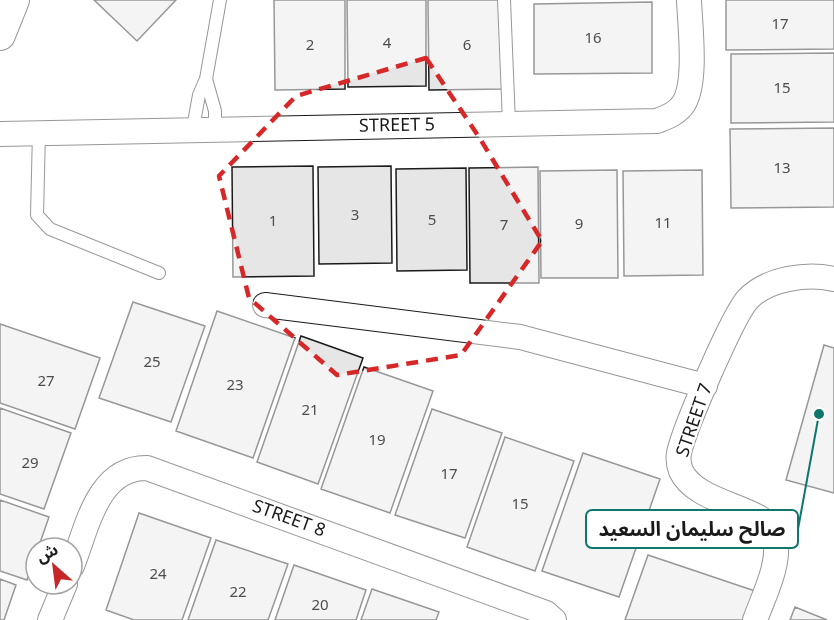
<svg xmlns="http://www.w3.org/2000/svg" width="834" height="620" font-family="Georgia,'Noto Sans Arabic',serif">
<style>
.building{fill:#e6e6e6;stroke:#1a1a1a;stroke-width:1.5}
.lines{fill:none;stroke-linecap:round;stroke-linejoin:round}
.service-casing{stroke:#1a1a1a;stroke-width:14}
.minor-casing{stroke:#1a1a1a;stroke-width:26}
.tertiary-casing{stroke:#1a1a1a;stroke-width:32}
.service{stroke:#fff;stroke-width:12}
.minor{stroke:#fff;stroke-width:24}
.tertiary{stroke:#fff;stroke-width:30}
.marked{fill:none;stroke:#d62828;stroke-width:4.5;stroke-dasharray:12 8;stroke-linejoin:round}
.labels{text-anchor:middle;stroke-width:4.5;stroke-linejoin:round;paint-order:stroke}
.number-label{font-size:15px;fill:#4d4d4d}
.street-label{font-size:18px;fill:#1a1a1a;stroke:#fff}
.leader{fill:none;stroke:#0f766e;stroke-width:2}
.callout-dot{fill:#0f766e;stroke:#fff;stroke-width:2}
.callout{fill:#fff;stroke:#0f766e;stroke-width:2}
.callout-label{font-size:20px;text-anchor:middle;font-weight:bold;fill:#1a1a1a}
</style>
<rect width="100%" height="100%" fill="#fff"/>
<path class="building" d="M94,0H176L137,41Z
M274,0H345V89L275,90Z
M347,0H426V86L348,87Z
M428,0H504L505,89L429,90Z
M726,0H834V49L726,50Z
M652,2V73L534,74V4Z
M834,53V122L731,123V54Z
M834,128V207L731,208L730,129Z
M313,166L314,276L233,277L232,167Z
M391,166L392,263L319,264L318,167Z
M538,167L539,283H470L469,168Z
M466,168L467,270L397,271L396,169Z
M617,170L618,278H541L540,171Z
M702,170L703,275L624,276L623,171Z
M133,302L205,326L171,422L99,398Z
M217,311L295,338L253,458L176,431Z
M0,324L100,358L75,429L0,403Z
M301,336L363,358L318,484L257,462Z
M824,345L834,348V493L786,480Z
M364,367L433,391L390,513L321,489Z
M0,408L71,433L44,509L0,494Z
M432,409L502,433L465,538L395,515Z
M505,437L574,461L535,571L467,547Z
M583,453L660,479L619,597L542,571Z
M0,500L49,517L27,580L0,571Z
M139,513L211,538L182,620H134L106,610Z
M216,540L288,564L268,620H188Z
M648,555L755,591L745,620H625Z
M294,565L366,590L356,620H275Z
M0,579L16,585L4,620H0Z
M372,589L439,612L436,620H361Z
M795,607L827,620H790Z"/>
<g class="lines">
<g class="service-casing">
<path id="service" d="M504,0L509,123
M206,79L215,111V128
M193,128L199,95L206,79L220,0
M39,132L37,215L50,229L159,273"/>
</g>
<g class="minor-casing">
<path id="minor" d="M0,134L657,121C667,117 678,113 684,103C697,81 690,26 689,0
M265,305L520,337L705,386
M72,566C87,529 97,467 147,468L546,613L554,620
M50,620L65,584
M755,620C764,595 781,564 775,536C769,506 697,506 681,471C679,466 678,459 679,453C684,429 733,315 748,299C768,278 808,273 834,279"/>
</g>
<g class="tertiary-casing">
<path id="tertiary" d="M0,35L14,0"/>
</g>
<use href="#service" class="service"/>
<use href="#minor" class="minor"/>
<use href="#tertiary" class="tertiary"/>
</g>
<path d="M0 0H834V620H0ZM426,58L479,137L542,241L461,355L337,375L249,298L219,176L296,96Z" fill="#fff" fill-opacity=".55" fill-rule="evenodd"/>
<path class="marked" d="M426,58L479,137L542,241L461,355L337,375L249,298L219,176L296,96Z"/>
<g class="labels">
<g class="number-label">
<text x="780" y="29">17</text>
<text x="593" y="43">16</text>
<text x="387" y="48">4</text>
<text x="310" y="50">2</text>
<text x="467" y="50">6</text>
<text x="782" y="93">15</text>
<text x="782" y="173">13</text>
<text x="355" y="220">3</text>
<text x="432" y="225">5</text>
<text x="273" y="226">1</text>
<text x="663" y="228">11</text>
<text x="579" y="229">9</text>
<text x="504" y="230">7</text>
<text x="152" y="367">25</text>
<text x="46" y="386">27</text>
<text x="235" y="390">23</text>
<text x="310" y="415">21</text>
<text x="377" y="445">19</text>
<text x="30" y="468">29</text>
<text x="449" y="479">17</text>
<text x="520" y="509">15</text>
<text x="158" y="579">24</text>
<text x="238" y="597">22</text>
<text x="320" y="610">20</text>
</g>
<g class="street-label">
<text transform="translate(397 125) rotate(-1)" y="6">STREET 5</text>
<text transform="translate(694 420) rotate(-71)" y="6">STREET 7</text>
<text transform="translate(289 518) rotate(20)" y="6">STREET 8</text>
</g>
</g>
<path class="leader" d="M819 414L798 529"/>
<circle class="callout-dot" cx="819" cy="414" r="6"/>
<rect class="callout" x="586" y="510" width="212" height="38" rx="6"/>
<g class="callout-label">
<text x="692" y="536">صالح سليمان السعيد</text>
</g>
<g transform="translate(54 566) rotate(332)"><circle r="28" fill="#ffffff" stroke="#a3a3a3" stroke-width="1.5"/>
<path d="M0-4.5L10 22L0 15L-10 22Z" fill="#c62828"/>
<text y="-9" font-size="16" font-weight="bold" text-anchor="middle" fill="#1a1a1a">ش</text>
</g>
</svg>
